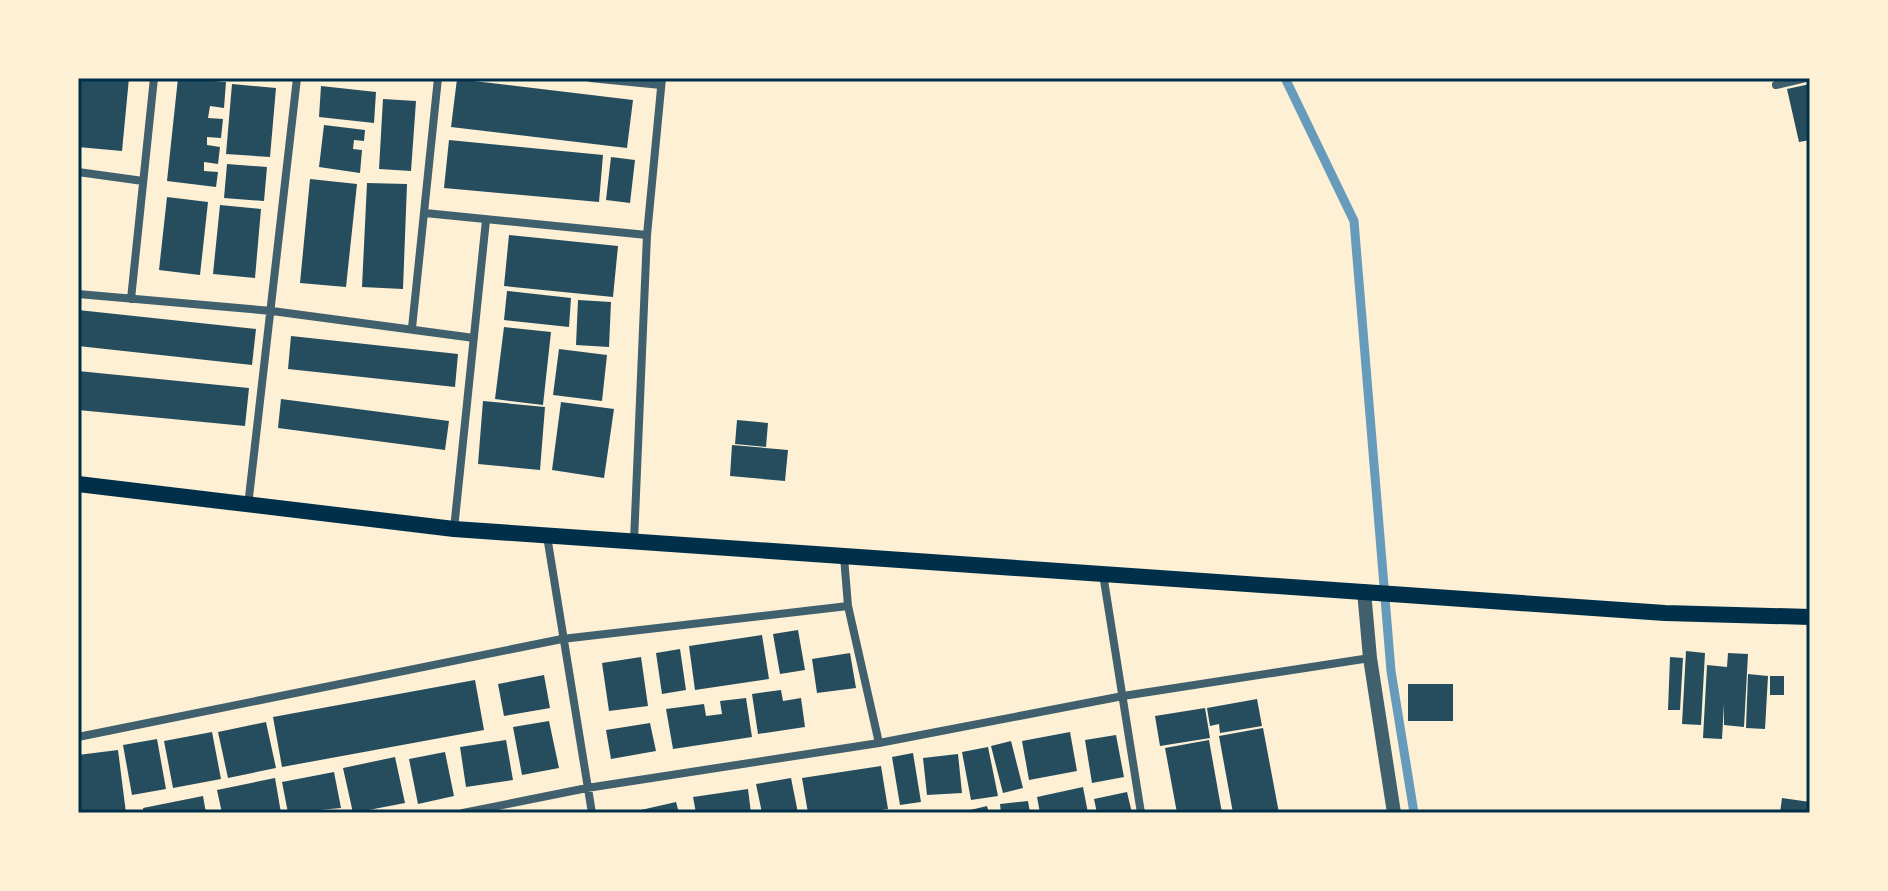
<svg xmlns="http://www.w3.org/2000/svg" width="1888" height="891" font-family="'Alegreya Sans',sans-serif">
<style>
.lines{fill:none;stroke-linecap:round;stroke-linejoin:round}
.stream{stroke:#669bbc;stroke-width:9}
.building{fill:#264d5e}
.minor{stroke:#3f606c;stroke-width:8}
.tertiary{stroke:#3f606c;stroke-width:14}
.secondary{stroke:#003049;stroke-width:16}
.neatline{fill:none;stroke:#003049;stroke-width:3}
</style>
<rect width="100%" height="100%" fill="#fdf0d5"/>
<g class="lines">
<path class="stream" d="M1285,78L1354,221L1391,671L1414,813"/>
</g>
<path class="building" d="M78,78H129L122,151L78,147Z
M178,78L226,82L224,108L210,106L208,118L223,119L221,138L207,137V145L220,147L218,164L204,162V171L218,172L216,187L167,181Z
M457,79L633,100L627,148L451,127Z
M232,84L276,88L270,157L226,154Z
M1810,84V140L1799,142L1787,89Z
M321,86L376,92L374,123L319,117Z
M383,99L416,101L411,171L379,169Z
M324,125L365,130L364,141L354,140L353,149L362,150L360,173L319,167Z
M449,140L603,155L599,202L444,188Z
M611,157L635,160L630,203L606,200Z
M227,164L267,167L264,201L224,198Z
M310,179L357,184L346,287L300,283Z
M367,183L407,184L403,289L362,287Z
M167,197L208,202L200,275L159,270Z
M220,205L261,209L255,278L213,274Z
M509,235L618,246L613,297L504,286Z
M507,291L571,298L569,327L504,320Z
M578,300L611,302L609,347L576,345Z
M78,310L256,329L252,365L78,346Z
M504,327L551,332L543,405L495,399Z
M291,336L458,354L455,387L288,369Z
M559,349L607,355L602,401L553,395Z
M78,371L249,388L245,426L78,410Z
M281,399L449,421L445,450L278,428Z
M483,401L545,407L540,470L478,464Z
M561,402L614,409L604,478L552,470Z
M737,420L768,423L766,447L735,444Z
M732,445L788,450L785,481L730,476Z
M798,630L805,670L780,674L773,634Z
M762,635L769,679L695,690L689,646Z
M680,649L686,690L662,694L656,653Z
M1686,651L1705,653L1701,725L1682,724Z
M850,653L856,688L817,693L812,659Z
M1728,653L1748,654L1744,727L1724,725V704L1722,739L1703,738L1707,665L1727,667Z
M641,657L648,706L609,711L602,663Z
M1670,657L1683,658L1680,710H1668Z
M1748,674L1768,676L1765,729L1746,728Z
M544,675L550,708L504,716L498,684Z
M1770,676H1784V695H1770Z
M475,680L484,730L282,767L273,717Z
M1408,684H1453V721H1408Z
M781,690L783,701L801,698L805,727L758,734L752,694Z
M746,698L752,737L673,749L666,709L704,704L706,716L722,714L720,701Z
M1257,699L1262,726L1220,733L1219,724L1210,726L1207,708Z
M1205,708L1210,738L1160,746L1155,716Z
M549,721L559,768L522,775L513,727Z
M266,722L276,768L228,778L218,732Z
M650,723L656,751L611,759L606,730Z
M1263,728L1279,813H1233L1219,736Z
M212,732L221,779L173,788L164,741Z
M1070,732L1077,771L1029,780L1022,741Z
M1116,735L1124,777L1092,783L1085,740Z
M157,739L166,789L132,795L123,745Z
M506,740L513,780L466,787L460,747Z
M1209,740L1222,813H1177L1165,748Z
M1011,741L1023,788L1003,793L991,746Z
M988,747L998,796L971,800L962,752Z
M118,750L126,813H79L78,755Z
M445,752L454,796L418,804L409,759Z
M913,753L921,802L900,805L892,757Z
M958,754L962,793L927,795L923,758Z
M395,757L405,803L353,813L343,768Z
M881,766L888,809L861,813H808L802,778Z
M334,772L341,808L288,813L282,782Z
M275,778L281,813H222L217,790Z
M791,778L798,813H762L756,784Z
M1083,787L1088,813H1040L1037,797Z
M748,789L751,813H696L693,797Z
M1127,792L1132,813H1097L1094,799Z
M203,796L206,813H144L143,808Z
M1782,798L1810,802V813H1780Z
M1028,801L1030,813H1001L1000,804Z
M676,802L679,813H632V812Z
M987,806L989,813H962V812Z"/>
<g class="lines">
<path class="minor" d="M590,78L661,85
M1776,85L1806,78
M78,172L143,181
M425,213L647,235
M78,294L272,311L474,338
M131,299L154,78
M412,328L438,78
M248,506L297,78
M454,529L486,220
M547,536L592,813
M634,541L647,235L662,78
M844,557L848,606L879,743
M1103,574L1141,813
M78,737L562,639L848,606
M463,813L587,788L879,743L1123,696L1370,658"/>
<path class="tertiary" d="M1364,591L1370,658L1394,813"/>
<path class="secondary" d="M78,484L454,529L1665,613L1810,617"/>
</g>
<rect width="1888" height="891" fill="none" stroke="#fdf0d5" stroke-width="160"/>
<rect x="80" y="80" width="1728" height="731" class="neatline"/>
</svg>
